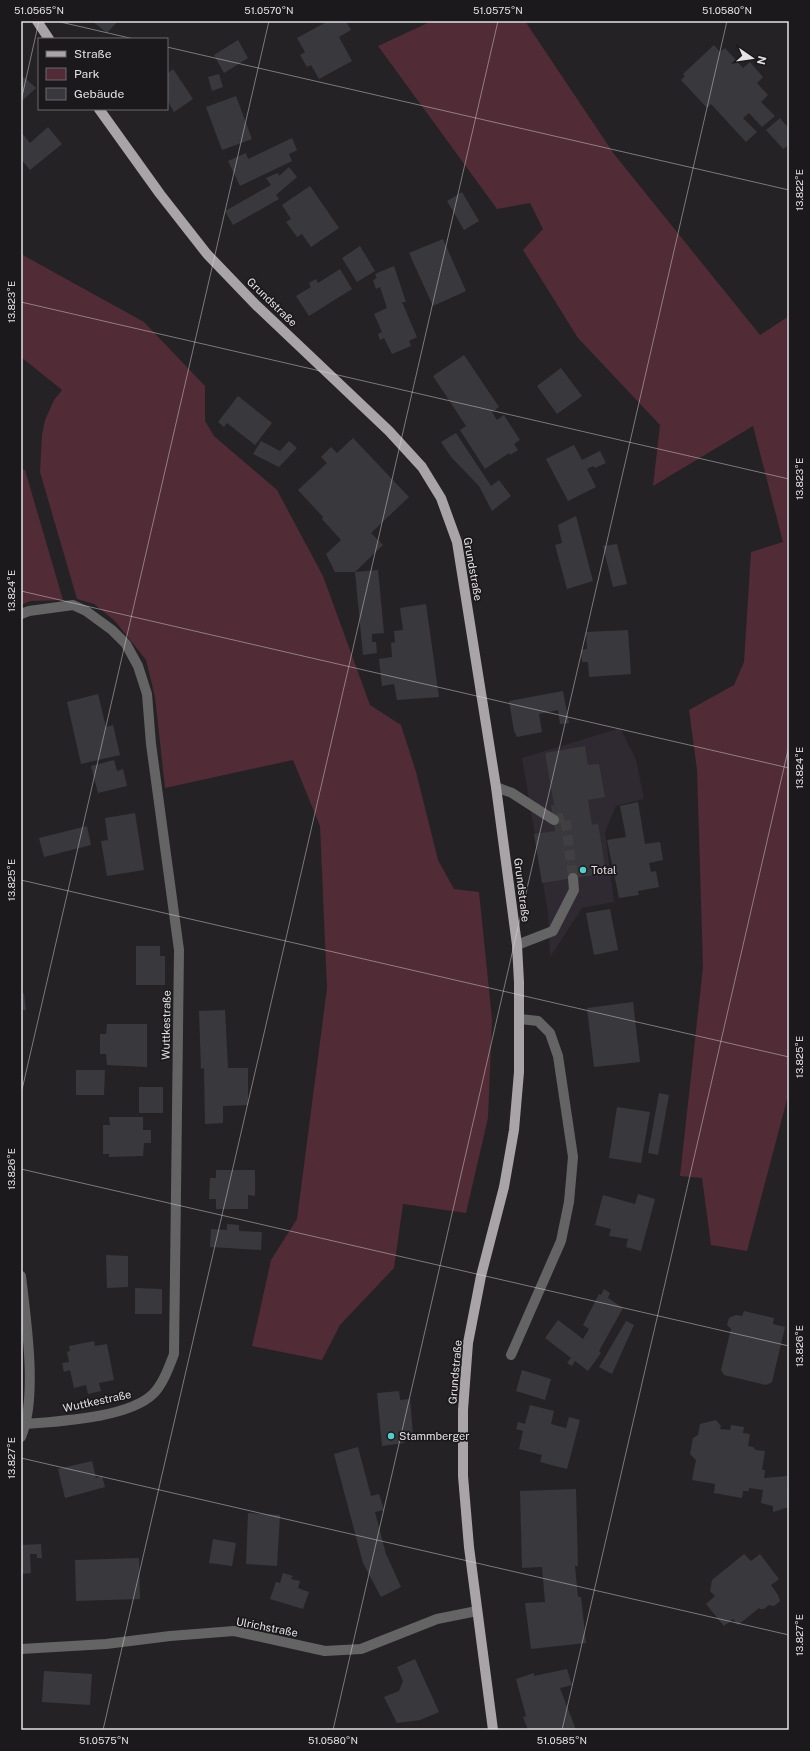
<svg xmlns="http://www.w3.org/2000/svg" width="810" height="1751" font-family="'Public Sans',sans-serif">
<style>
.built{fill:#2f2932}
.green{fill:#512b36}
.building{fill:#39393d}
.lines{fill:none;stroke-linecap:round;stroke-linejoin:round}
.minor-tunnel{stroke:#413f42;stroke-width:10;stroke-dasharray:10 5;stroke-linecap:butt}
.minor{stroke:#656465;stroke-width:10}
.major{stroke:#a8a4a7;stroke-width:10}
.ticks{fill:none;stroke:#e3e2e4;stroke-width:1;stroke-opacity:0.45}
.poi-dot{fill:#53cdcb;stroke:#1b191c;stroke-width:1.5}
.labels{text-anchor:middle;stroke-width:3.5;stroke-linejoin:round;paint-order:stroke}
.street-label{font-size:11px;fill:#e3e2e4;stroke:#1b191c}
.poi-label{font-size:11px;fill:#e3e2e4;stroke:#1b191c;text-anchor:start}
.neatline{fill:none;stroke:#e3e2e4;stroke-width:1.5}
.ticks-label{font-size:10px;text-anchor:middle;fill:#e3e2e4}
</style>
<rect width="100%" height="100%" fill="#242225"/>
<path class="built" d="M620,728L636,760L644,799L616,806L605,832L614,902L582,908L550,957L548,913L522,758Z"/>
<path class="green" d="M432,21H525L614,154L760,335L789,316V1092L747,1251L711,1245L702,1178L680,1176L703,967L697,770L689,710L734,685L744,662L751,552L783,542L753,426L653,486L660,425L578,338L523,250L543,229L530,203L497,209L378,46Z
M21,254L144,322L205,386V421L214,436L277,490L323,576L370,705L401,725L416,772L438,860L454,889L479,892L492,1019L488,1118L466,1213L403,1204L394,1268L340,1325L322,1360L252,1346L271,1260L297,1219L327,988L320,826L293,760L165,788L155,697L146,660L115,621L94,604L77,599L40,472L42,435L45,420L54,400L62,390L21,357Z
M21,469L25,470L63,600L30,601L21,605Z"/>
<path class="building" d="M92,21H118L107,33Z
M328,21H346L351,30L339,37L352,61L319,79L311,65L307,67L300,55L305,52L297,38Z
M238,40L248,58L224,73L214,55Z
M714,45L720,52L725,48L743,68L750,62L763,77L757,83L768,95L761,102L775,116L762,127L749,113L743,118L757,132L746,142L711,104L707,108L681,80L685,76L683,74Z
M173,69L193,99L174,112L167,100V74Z
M219,74L223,87L212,91L208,77Z
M24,77L36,88L21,102V80Z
M236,96L252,139L222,150L206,107Z
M780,118L789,129V145L783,149L766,130Z
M48,127L62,144L30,170L21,159V132L30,143Z
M292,138L297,150L289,154L292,161L240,186L228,161L246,153L248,159Z
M289,167L297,177L276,195L279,199L233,225L225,211L271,185L266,178L278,173L279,176Z
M310,186L339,228L311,247L302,234L297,237L286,222L291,219L282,205Z
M462,192L479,221L464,230L447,201Z
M443,239L466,291L433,306L409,253Z
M360,246L375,271L357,282L342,258Z
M394,266L406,302H402L417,337L409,341L411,346L392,354L384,338L380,340L378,334L382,332L374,314L387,308L380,287L376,289L373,280L377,278L375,274Z
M340,269L352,289L309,316L296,296L311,287L309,283L316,279L318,283Z
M464,355L499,407L492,412L497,420L504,415L520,440L514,444L518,450L510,455L509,453L485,469L460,430L466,426L433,376Z
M561,368L582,396L557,414L537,386Z
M238,396L272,423L255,445L227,423L224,427L218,422Z
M456,433L491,486L499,480L511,496L492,511L479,486L451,457L441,442Z
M353,438L409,497L371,533L383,545L355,572L378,570L384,633L372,634V642H376L377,653L363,655L355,572H335L326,554L341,540L322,519L323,517L298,490L327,463L321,457L331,447L337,453Z
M261,441L280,451L289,441L297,448L279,467L253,454Z
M574,445L582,460L600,451L606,463L595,468L593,466L587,469L596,487L568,501L546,459Z
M576,516L593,581L567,589L555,545L562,543L558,525Z
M617,544L627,584L613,587L603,546Z
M426,604L439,697L397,700L394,684L382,686L379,659L392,657L391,643L395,642L394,631L403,630L400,608Z
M628,630L631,674L589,677L588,662H582L581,650L587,649L586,632Z
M563,691L569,723L560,724L558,710L539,714L542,732L517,737L514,731L509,701Z
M98,694L106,727L113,725L120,755L81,764L67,702Z
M585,746L588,765L599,764L605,797L588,800L592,825L598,823L606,873L542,883L534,834L555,831L551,805H554L545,753Z
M114,760L117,771L123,769L127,786L98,793L91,766Z
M638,802L645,844L660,842L663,860L649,863L651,872L656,871L659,887L638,891L639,895L619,898L607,840L626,837L620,806Z
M135,813L144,870L107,876L101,841L108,840L105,818Z
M87,826L91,845L44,857L39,838Z
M610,909L618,950L594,955L586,913Z
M136,946H160V956H165V985H136Z
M21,990L24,994L26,1010H21Z
M633,1002L640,1062L594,1067L587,1008Z
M225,1010L228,1068H248V1105L223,1106V1123L205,1124L204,1068L201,1069L199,1011Z
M107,1024H147V1067L107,1065L106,1054H100V1034H106Z
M76,1070H105L104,1095H76Z
M139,1087H163V1113H139Z
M659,1093L669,1095L658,1155L648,1153Z
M617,1107L650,1112L641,1163L609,1158Z
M109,1117H143V1130H151V1143H144L143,1156L109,1157V1154H103V1125H110Z
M216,1170H255V1196L248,1195V1209H216V1199H209L210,1178H216Z
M638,1194L655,1199L641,1251L626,1247L628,1239L609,1236L611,1229L595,1225L603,1195L635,1204Z
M227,1224L239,1225V1231L262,1232L261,1250L210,1247L211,1229L227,1230Z
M106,1255L128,1256V1287L107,1288Z
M135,1288L162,1289V1314H135Z
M604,1289L610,1293L608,1298L623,1308L599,1351L601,1353L588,1371L575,1361L572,1366L567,1363L571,1358L545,1338L558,1320L583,1339L589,1329L583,1325L599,1294L601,1295Z
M744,1311L774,1318L773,1324L785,1327L772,1382L766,1385L724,1375L721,1370L731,1329L727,1325L729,1318L736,1315L742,1316Z
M626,1321L634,1325L612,1374L599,1367Z
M94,1341L95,1346L107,1344L114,1380L99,1383L101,1391L88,1394L86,1385L74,1388L70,1370L64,1372L62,1363L69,1362L67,1352L70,1351L69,1346Z
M522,1370L551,1379L545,1400L516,1391Z
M399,1391L400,1400L410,1399L413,1434L403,1435L404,1443L382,1446L377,1393Z
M530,1405L554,1411L551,1424L566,1428L569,1417L580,1420L567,1469L540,1462L542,1455L519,1449L523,1431L516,1429L518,1422L525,1424Z
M716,1420L721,1426L720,1429L730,1430L731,1425L744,1427L743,1433L750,1434L748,1446L753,1447L756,1450L765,1451L762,1470H765L764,1478L787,1476L789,1507L773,1512V1506L761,1503L763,1490L749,1488V1491H743L742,1498L714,1493L715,1484L692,1480L696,1460L690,1454L693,1438L698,1435L700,1424Z
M358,1447L371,1496L379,1494L384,1510L375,1512L386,1554L401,1587L381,1597L363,1563L334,1454Z
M92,1461L96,1478L102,1476L105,1487L65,1498L58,1469Z
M576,1489L578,1566H575L578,1597H581L586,1643L531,1649L525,1603L545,1602L542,1567L522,1568L520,1491Z
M248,1513L280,1515L277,1566L246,1564Z
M213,1539L236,1543L232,1566L209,1563Z
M41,1544L42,1558H37V1554H30L31,1573L21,1574V1545Z
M744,1554L751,1561L760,1554L779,1579L771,1585L778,1595L780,1601L774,1606L769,1605L764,1609H760L759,1608L738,1625L733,1619L724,1626L706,1604L715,1596L710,1591L712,1580Z
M139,1558L140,1599L76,1601L75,1560Z
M283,1573L293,1576L291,1579L300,1581L298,1588L309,1592L303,1609L270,1599L276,1582L280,1583Z
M415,1659L439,1712L420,1720L397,1723L384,1697L399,1691L403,1681L397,1667Z
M567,1669L572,1685L560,1688L576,1730H528L523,1717L526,1716L516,1679L534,1673V1676Z
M44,1671L92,1674L90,1705L42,1702Z"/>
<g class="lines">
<path class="minor-tunnel" d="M554,820L565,817L573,878"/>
<path class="minor" d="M21,614L29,611L73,605L86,611L112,630L126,644L138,666L147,694L151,744L179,950L174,1354C169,1367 163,1384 153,1394C128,1418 60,1421 27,1424
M496,787L512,793L554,820
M517,945L553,931L574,890L573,878
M21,1276C26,1320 38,1397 21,1437
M511,1355L561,1241L569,1202L573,1157L558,1056L550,1033L538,1021L520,1019
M21,1649L106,1644L170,1636L234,1631L325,1651L361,1649L437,1619L477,1611"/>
<path class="major" d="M37,21L49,39
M99,109L160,194L207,254L256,305L389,431L422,467L441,498L457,542L496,787L517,945L519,982V1072L514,1130L504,1187L481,1276L468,1343L463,1410V1476L469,1547L493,1730"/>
</g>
<path class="ticks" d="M56,21L134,39M167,47L789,190M21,101L39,21M21,302L789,479M21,591L789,768M21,880L789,1057M21,1094L269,21M21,1169L789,1346M21,1458L789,1635M103,1730L498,21M333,1730L727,21M562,1730L789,746"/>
<g class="poi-dot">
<circle cx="583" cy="870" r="4"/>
<circle cx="391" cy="1436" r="4"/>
</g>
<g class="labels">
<g class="street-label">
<text transform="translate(272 302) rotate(44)" y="4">Grundstraße</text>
<text transform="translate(473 569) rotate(80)" y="4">Grundstraße</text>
<text transform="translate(522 890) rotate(83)" y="4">Grundstraße</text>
<text transform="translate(166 1025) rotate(-89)" y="4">Wuttkestraße</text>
<text transform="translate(455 1372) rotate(-85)" y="4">Grundstraße</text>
<text transform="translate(97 1401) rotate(-12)" y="4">Wuttkestraße</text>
<text transform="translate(267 1627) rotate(11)" y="4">Ulrichstraße</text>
</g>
<g class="poi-label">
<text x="591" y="874">Total</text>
<text x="399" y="1440">Stammberger</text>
</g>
</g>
<rect width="810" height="1751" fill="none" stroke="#1b191c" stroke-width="44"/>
<rect x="38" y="38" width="130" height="72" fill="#1b191c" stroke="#6b696c"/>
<rect x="46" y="51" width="20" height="6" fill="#a8a4a7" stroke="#6b696c"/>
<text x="74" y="58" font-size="12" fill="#e3e2e4">Straße</text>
<rect x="46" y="68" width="20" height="12" fill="#512b36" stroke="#6b696c"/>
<text x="74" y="78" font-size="12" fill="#e3e2e4">Park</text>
<rect x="46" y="88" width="20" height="12" fill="#39393d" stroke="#6b696c"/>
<text x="74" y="98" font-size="12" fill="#e3e2e4">Gebäude</text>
<g transform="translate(752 58) rotate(103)" stroke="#1b191c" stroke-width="3" paint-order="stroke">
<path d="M0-3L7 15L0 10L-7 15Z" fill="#e3e2e4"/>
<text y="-6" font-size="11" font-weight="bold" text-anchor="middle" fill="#e3e2e4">N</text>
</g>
<rect x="22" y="22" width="766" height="1707" class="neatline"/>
<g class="ticks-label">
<text x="39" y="14">51.0565°N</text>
<text x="269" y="14">51.0570°N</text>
<text x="498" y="14">51.0575°N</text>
<text x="727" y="14">51.0580°N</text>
<text transform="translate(799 190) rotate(-90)" y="4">13.822°E</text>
<text transform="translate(11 302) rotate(-90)" y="4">13.823°E</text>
<text transform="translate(799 479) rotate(-90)" y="4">13.823°E</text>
<text transform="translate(11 591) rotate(-90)" y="4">13.824°E</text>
<text transform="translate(799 768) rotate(-90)" y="4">13.824°E</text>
<text transform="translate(11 880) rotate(-90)" y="4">13.825°E</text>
<text transform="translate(799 1057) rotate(-90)" y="4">13.825°E</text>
<text transform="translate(11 1169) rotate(-90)" y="4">13.826°E</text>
<text transform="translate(799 1346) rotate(-90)" y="4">13.826°E</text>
<text transform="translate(11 1458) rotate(-90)" y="4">13.827°E</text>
<text transform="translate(799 1635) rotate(-90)" y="4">13.827°E</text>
<text x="104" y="1744">51.0575°N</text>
<text x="333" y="1744">51.0580°N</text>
<text x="562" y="1744">51.0585°N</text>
</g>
</svg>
